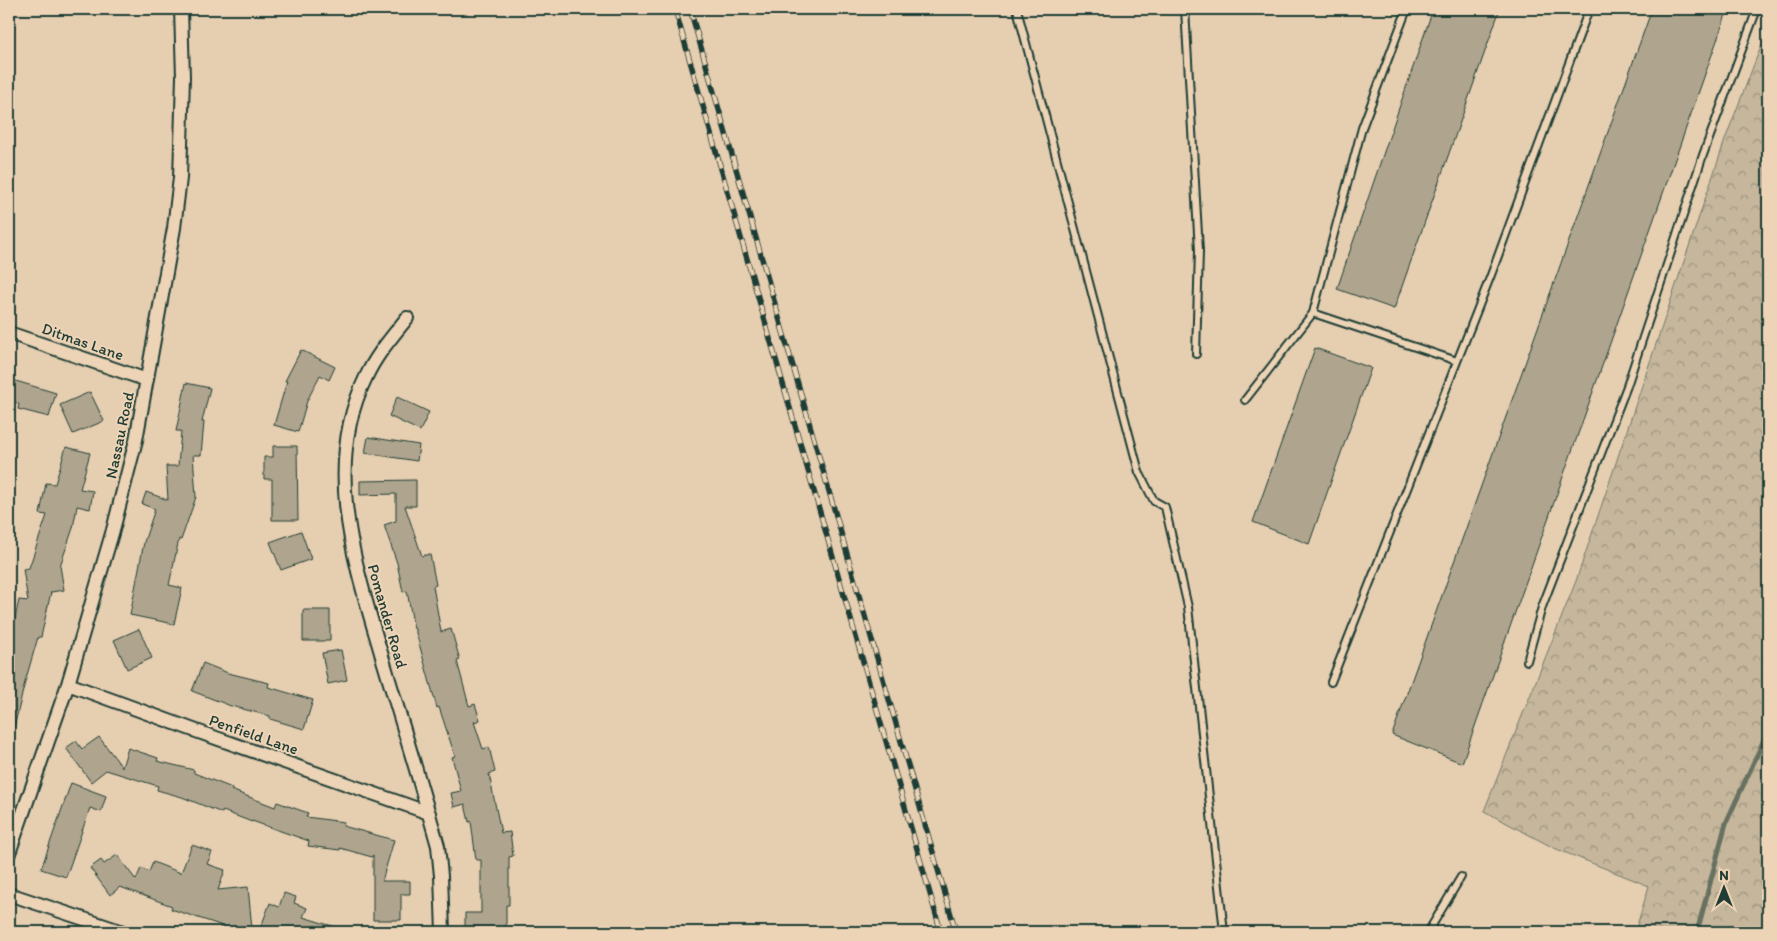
<svg xmlns="http://www.w3.org/2000/svg" width="1777" height="941" font-family="Itim,sans-serif">
<style>
.forest{fill:url(#forest-crowns);stroke:#727a68}
.lines{fill:none;stroke-linecap:round;stroke-linejoin:round}
.stream{stroke:#687161;stroke-width:5}
.building{fill:#afa58e;stroke:#1f3d34}
.lane-casing{stroke:#1f3d34;stroke-width:10}
.street-casing{stroke:#1f3d34;stroke-width:16}
.lane{stroke:#eed4b6;stroke-width:6}
.street{stroke:#eed4b6;stroke-width:12}
.rail-casing{stroke:#1f3d34;stroke-width:5.5}
.rail{stroke:#eed4b6;stroke-width:4;stroke-dasharray:11;stroke-linecap:butt}
.labels{text-anchor:middle;stroke-width:4;stroke-linejoin:round;paint-order:stroke}
.street-label{font-size:16px;fill:#1f3d34;stroke:#eed4b6}
</style>
<defs>
<pattern id="forest-crowns" width="20" height="18" patternUnits="userSpaceOnUse" patternTransform="scale(1.25)"><rect width="20" height="18" fill="#c5b69c"/><path d="M2 6a3 3 0 1 1 6 0M12 15a3 3 0 1 1 6 0" fill="none" stroke="#9f9580"/></pattern>
</defs>
<rect width="100%" height="100%" fill="#e6ceb1"/>
<filter id="ink" filterUnits="userSpaceOnUse"><feTurbulence type="fractalNoise" baseFrequency=".02" numOctaves="2"/><feDisplacementMap in="SourceGraphic" scale="10" xChannelSelector="R" yChannelSelector="G"/><feConvolveMatrix kernelMatrix="1 2 1 2 8 2 1 2 1" color-interpolation-filters="sRGB"/></filter>
<g filter="url(#ink)">
<path class="forest" d="M1768,28V925L1767,932H1635L1649,886L1554,848L1484,811L1576,581L1726,137Z"/>
<g class="lines">
<path class="stream" d="M1697,932L1726,823L1768,731"/>
</g>
<path class="building" d="M1433,9H1500L1394,309L1337,289Z
M1652,9H1728L1462,763L1392,735Z
M1315,348L1371,368L1309,544L1253,522Z
M301,350L335,367L329,380L320,375L307,401L298,432L274,425L287,381H285Z
M9,379L56,393L49,417L18,409L19,404L9,400Z
M186,383L210,388L202,422H204L201,455H193L196,497L181,540L179,539L169,585L182,588L174,624L130,615L144,542L155,509L142,504L146,492L168,500L166,466H178L181,431H176Z
M90,392L104,421L73,434L60,405Z
M397,397L429,412L420,431L389,416Z
M368,437L419,445L417,461L365,453Z
M273,446H297L298,520H272V479H264V457H273Z
M66,447L90,453L80,489L93,491L90,509L77,506L73,528L60,566L64,590L51,592L41,637H38L25,682L13,732H9V637H11L19,600L28,601L23,569L29,568L47,515L40,514L46,483L55,484Z
M416,480V506H405L422,556L430,554L436,585L433,586L441,632L451,629L460,660L457,661L469,706L475,704L480,720L474,722L483,749L489,747L495,772L489,774L501,833L510,832L513,856L509,857V905H506V932H477V928H465V913H481V860H476L471,821L469,822L465,804L454,807L451,793L461,791L452,757L455,756L439,707L437,708L415,629H414L407,591L403,592L397,563L384,525L396,521V494L360,495V481Z
M301,531L311,559L281,570L270,542Z
M303,610H330V641H303Z
M139,629L152,658L127,669L114,640Z
M341,650L347,680L328,684L322,653Z
M203,663L228,673L269,683L268,687L313,700L304,729L270,719V716L231,706L192,691Z
M99,737L122,767L128,748L158,758L157,761L194,770V773L232,788L231,790L275,807L277,802L308,813L306,817L344,822L343,826L394,840L382,881H410V894H401V920H373V855L372,857L340,848V850L308,846L309,841L252,821V822L223,811L222,813L182,797L157,790L158,786L106,770L91,782L66,748L76,741L82,749Z
M71,783L106,796L101,812L90,808L66,877L41,869Z
M192,845L212,852L207,864L225,870L218,890L248,887L252,929L221,932L220,925L171,909L172,906L120,887L110,895L90,868L101,860L104,864L117,855L136,880L141,868L149,872L153,862L181,873Z
M284,893L296,897L294,903L307,908L303,917L342,929L341,932H259L270,903L279,907Z"/>
<g class="lines">
<g class="lane-casing">
<path id="lane" d="M1017,9L1139,472L1154,501L1165,507L1188,607L1224,932
M1185,9L1199,251L1196,354
M1313,313L1457,361
M1245,400L1313,313L1362,128L1407,9
M1527,661L1542,607L1627,386L1703,155L1757,9
M1331,682L1491,275L1589,9
M1428,932L1461,877"/>
</g>
<g class="street-casing">
<path id="street" d="M407,318C392,337 376,355 366,377C322,467 355,564 381,653C400,717 420,781 438,846L441,876L443,932
M9,333L147,380
M68,684L199,732L429,813
M9,853L68,684L113,530L136,440L174,228L180,178L183,77L181,9
M9,894L123,932"/>
</g>
<use href="#lane" class="lane"/>
<use href="#street" class="street"/>
<g class="rail-casing">
<path id="rail" d="M675,9L941,932
M690,9L956,932"/>
</g>
<use href="#rail" class="rail"/>
</g>
</g>
<g class="labels">
<g class="street-label">
<text transform="translate(83 341) rotate(19)" y="6">Ditmas Lane</text>
<text transform="translate(119 435) rotate(-78)" y="6">Nassau Road</text>
<text transform="translate(388 616) rotate(74)" y="6">Pomander Road</text>
<text transform="translate(254 734) rotate(19)" y="6">Penfield Lane</text>
</g>
</g>
<rect width="1777" height="941" fill="none" stroke="#eed4b6" stroke-width="30"/>
<rect x="15" y="15" width="1747" height="911" fill="none" stroke="#1f3d34" stroke-width="2" filter="url(#ink)"/>
<g transform="translate(1724 888)" stroke="#eed4b6" stroke-width="4" paint-order="stroke">
<path d="M0-4L9 19L0 12L-9 19Z" fill="#1f3d34"/>
<text y="-8" font-size="14" font-weight="bold" text-anchor="middle" fill="#1f3d34">N</text>
</g>
</svg>
